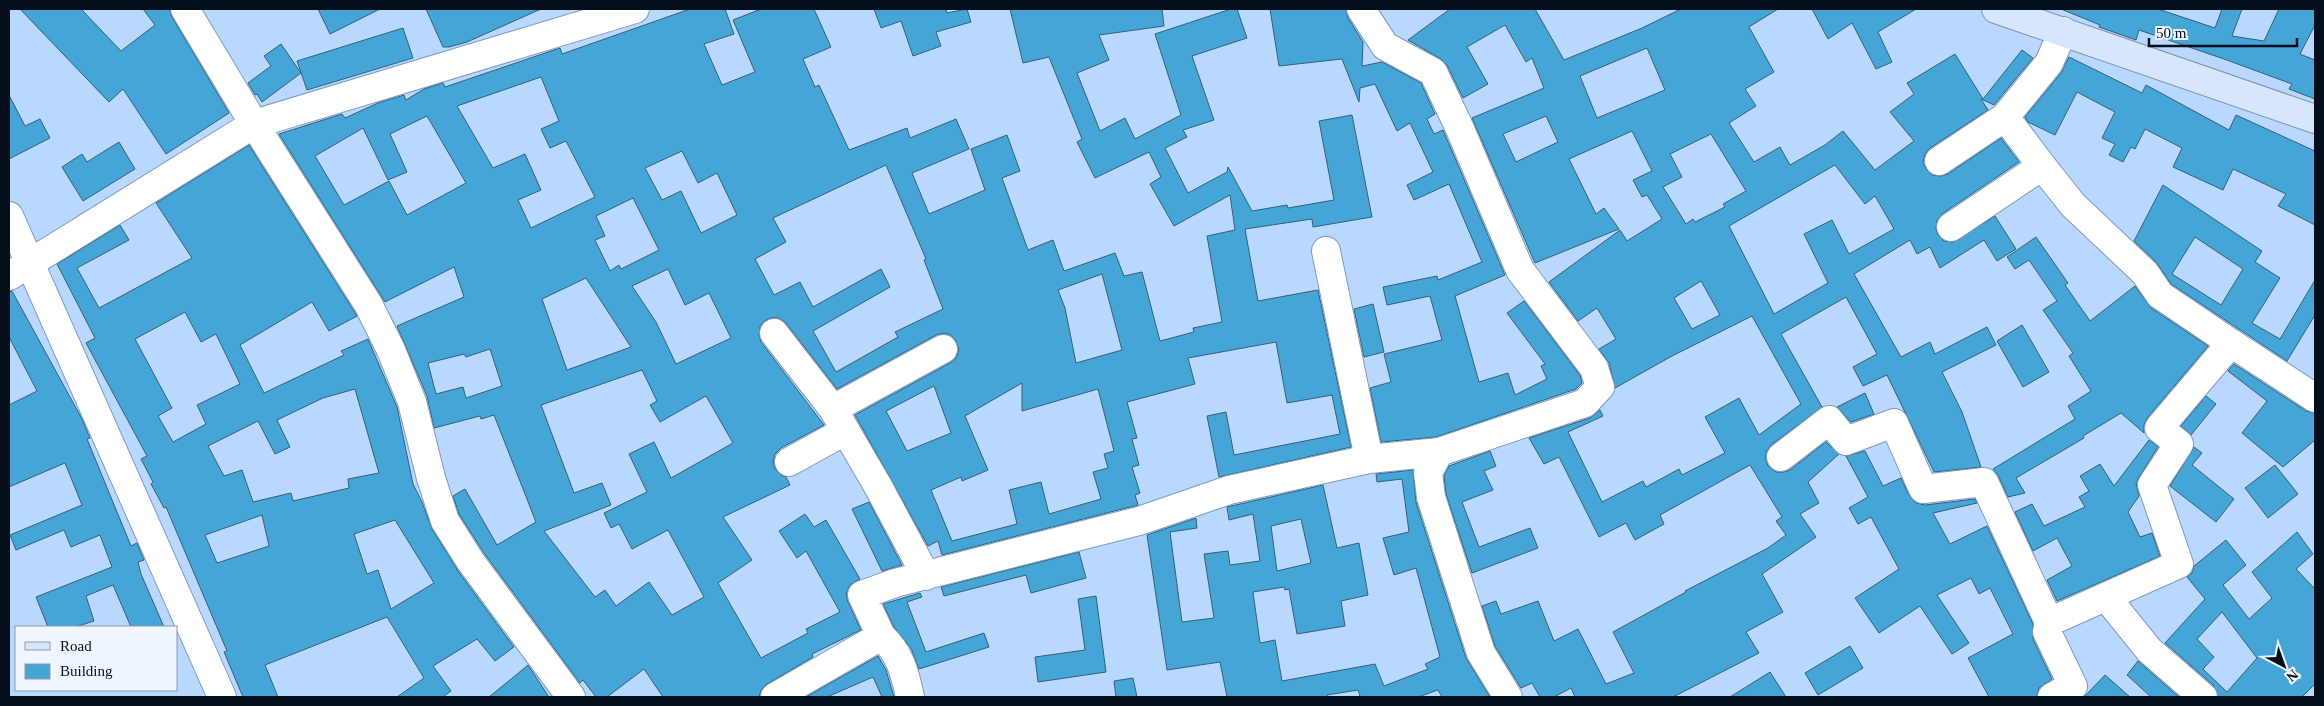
<svg xmlns="http://www.w3.org/2000/svg" width="2324" height="706" font-family="'Times New Roman',serif">
<style>
.building{fill:#45a5d6;stroke:#346079;fill-rule:evenodd}
.lines{fill:none;stroke-linecap:round;stroke-linejoin:round}
.minor-casing{stroke:#7d9bbf;stroke-width:30}
.major-casing{stroke:#7b91ad;stroke-width:30}
.minor{stroke:#fff;stroke-width:28}
.major{stroke:#d6e7fd;stroke-width:28}
</style>
<rect width="100%" height="100%" fill="#b9d8ff"/>
<path class="building" d="M20,9H81L121,51L155,25L143,9H169L172,17L229,113L166,154L123,89L109,102Z
M318,9H380L330,34Z
M426,9H541L467,42L449,47H443Z
M690,9H725L734,34L704,44L722,85L755,72L733,20L761,9H814L831,47L803,59L815,87L819,85L849,150L907,128L910,138L956,119L969,149L912,173L929,214L985,190L971,149L1007,135L1020,171L1002,178L1028,250L1053,240L1064,271L1115,253L1124,276L1142,272L1160,341L1194,332L1193,328L1222,322L1207,236L1235,230L1230,195L1174,226L1150,184L1161,177L1149,152L1095,178L1077,142L1082,139L1049,57L1023,63L1010,9H1162L1164,26L1099,35L1109,60L1077,73L1100,131L1125,118L1135,139L1181,115L1155,34L1231,9H1237L1247,38L1192,56L1214,120L1183,130L1187,137L1165,148L1188,193L1227,172L1228,167L1252,211L1287,205L1288,208L1334,200L1319,121L1352,115L1372,217L1313,227L1312,219L1245,229L1258,301L1318,290L1351,447L1219,477L1207,416L1226,412L1234,455L1340,434L1332,395L1287,403L1276,342L1188,358L1195,384L1127,402L1137,438L1132,439L1139,465L1132,467L1140,493L1135,495L1138,505L942,555L938,541L928,546L855,415L950,363L956,358L959,350L956,341L951,335L944,333L936,335L837,389L786,323L779,318H771L764,321L760,327L759,335L761,342L824,425L781,448L775,454L773,461L775,469L781,475L786,477L790,485L723,517L752,560L718,583L761,658L808,633L806,629L840,612L806,551L797,558L779,531L805,514L814,527L826,520L860,579L850,585L846,594L848,602L861,630L812,654L813,657L767,684L761,690L759,697H663L644,669L607,697H596L583,680L580,683L484,553L459,514L453,496L465,489L497,545L536,522L494,415L481,419L480,416L434,428L427,396L397,326L464,297L454,267L385,302L279,134L342,114L345,118L378,103L404,95L406,100L424,89L443,83L445,87L560,48L562,54ZM541,77L559,121L541,129L550,148L566,141L595,197L531,228L518,200L541,190L525,154L493,168L457,106ZM427,116L466,183L407,215L389,181L344,205L315,156L363,128L388,180L407,172L390,134ZM682,151L698,183L717,173L737,215L701,233L681,191L662,200L645,168ZM886,165L926,259L924,260L943,309L895,332L898,337L836,372L813,331L890,287L881,269L813,307L800,282L774,295L755,259L786,242L773,218ZM633,198L659,250L621,269L619,265L610,271L595,240L605,236L596,216ZM668,269L685,305L709,293L731,338L676,364L656,322L632,286ZM1102,274L1122,350L1076,363L1065,308L1058,290ZM586,278L631,347L567,370L542,299ZM490,349L502,386L466,398L463,387L436,394L428,363L464,354L466,357ZM642,370L657,401L650,405L660,422L706,396L733,443L671,478L654,442L629,454L647,492L604,513L611,528L619,524L632,549L668,530L704,597L672,615L649,582L616,606L605,590L595,597L544,531L611,505L602,483L574,493L541,405ZM1022,383V411L1098,389L1114,451L1104,454L1108,468L1093,472L1101,499L1049,514L1041,482L1009,490L1017,524L952,541L931,490L961,477L962,481L988,470L965,416ZM934,386L951,433L907,451L886,411Z
M874,9H946L947,13L967,9L971,22L936,32L941,46L913,56L901,21L881,28Z
M1270,9H1346L1348,18L1363,42L1362,66L1382,62L1421,83L1435,114L1427,119L1434,134L1443,130L1505,275L1455,296L1479,382L1508,373L1515,395L1547,379L1541,366L1545,364L1507,313L1524,301L1580,375L1582,383L1576,389L1436,437L1381,442L1370,388L1391,382L1384,354L1442,340L1430,296L1387,305L1383,287L1437,276L1438,280L1482,262L1449,184L1414,200L1407,185L1433,172L1410,123L1397,131L1375,84L1360,88L1359,102L1342,59L1279,66Z
M1450,9H1535L1564,60L1642,28L1681,9H1778L1749,27L1774,72L1745,89L1756,106L1729,123L1754,162L1780,147L1790,165L1825,145L1843,131L1875,170L1914,141L1890,112L1914,94L1907,83L1955,54L1983,99L2022,50L2033,58L1994,105L1981,99L1988,110L1930,148L1925,154L1923,162L1926,169L1932,175L1940,176L1948,174L2001,138L2019,162L1942,214L1937,221L1936,229L1938,235L1944,241L1953,242L1995,216L2016,249L1997,261L1984,240L1940,268L1930,247L1917,254L1910,240L1854,274L1901,357L1930,342L1935,354L1987,327L1996,345L1942,372L1962,412L1981,467L1934,472L1887,375L1863,386L1853,367L1877,354L1846,297L1781,334L1822,407L1771,445L1766,452V460L1768,466L1776,472H1784L1790,470L1826,442L1839,454L1808,482L1819,503L1800,514L1816,537L1762,574L1783,612L1746,632L1759,653L1673,697H1575L1571,688L1554,697H1540L1532,683L1521,688L1495,646L1482,606L1496,601L1501,614L1538,601L1554,641L1578,629L1606,684L1634,673L1613,632L1686,592L1685,591L1768,548L1786,535L1776,521L1782,517L1750,465L1660,515L1664,524L1635,540L1626,523L1599,537L1559,457L1544,464L1529,438L1590,418L1600,410L1603,416L1568,432L1602,502L1643,481L1646,487L1679,469L1682,475L1725,453L1705,417L1739,398L1759,435L1801,404L1752,316L1672,356L1615,388L1609,363L1599,349L1616,339L1597,308L1578,321L1549,282L1620,230L1627,241L1662,219L1647,195L1642,197L1633,180L1652,171L1632,131L1569,159L1596,214L1604,208L1619,229L1535,263L1472,118L1544,88L1532,58L1526,62L1505,25L1467,47L1488,84L1463,98L1447,65L1441,59L1408,40ZM1647,48L1665,90L1597,118L1580,76ZM1546,116L1558,142L1516,162L1503,134ZM1711,134L1746,191L1723,204L1725,207L1695,222L1693,219L1686,224L1663,187L1682,177L1670,154ZM1835,165L1865,204L1875,196L1894,229L1849,254L1832,220L1804,234L1828,283L1774,314L1729,226ZM1701,281L1720,315L1692,329L1674,298Z
M1812,9H1916L1878,32L1892,62L1876,69L1852,23L1828,39Z
M2061,9H2158L2215,28L2222,9H2242L2232,36L2264,41L2279,9H2315V25L2300,54L2315,60V99L2289,89L2292,84L2224,59L2139,30L2136,40L2099,27L2100,25Z
M403,28L413,58L307,90L297,61Z
M281,44L301,73L262,102L257,94L255,95L248,83L271,66L264,56Z
M2069,57L2142,93L2146,85L2229,130L2236,115L2315,151V225L2278,206L2286,194L2233,169L2223,190L2173,167L2182,148L2145,129L2135,149L2131,147L2123,162L2109,155L2115,144L2102,138L2115,112L2077,92L2055,135L2028,122L2025,117L2061,73Z
M9,95L25,126L40,119L50,138L9,159Z
M119,142L135,169L83,201L62,167L82,154L87,162Z
M249,145L357,316L329,331L312,302L240,345L264,393L344,355L341,351L368,339L397,407L413,484L422,502L432,529L458,571L514,647L495,661L477,639L433,666L451,691L443,697H397L424,678L387,617L265,665L278,697H243L224,652L227,651L166,507L164,508L151,484L153,482L141,459L147,456L86,343L95,338L57,264L120,225L129,240L77,268L99,308L192,258L156,203ZM185,312L201,342L216,334L240,384L197,405L206,424L173,442L158,416L172,408L135,339ZM355,389L379,473L348,479L349,488L293,501L291,493L253,502L242,470L224,476L208,446L258,421L275,454L290,447L277,420L323,398ZM262,515L269,546L217,563L205,535ZM395,520L434,583L391,609L378,570L367,574L354,534Z
M2163,185L2262,251L2255,262L2280,278L2252,323L2280,339L2315,280V315L2287,361L2171,284L2156,262L2134,241ZM2195,237L2243,269L2221,305L2172,274Z
M2036,237L2068,283L2065,285L2090,321L2135,286L2151,308L2208,346L2147,418L2144,425V433L2121,413L2083,436L2084,438L2016,478L2025,493L2008,497L1998,475L1993,469L2075,419L2068,406L2091,391L2069,356L2073,353L2043,310L2057,301L2029,260L2015,269L2007,257Z
M12,291L82,419L90,438L87,439L131,546L137,543L144,560L138,562L141,574L164,627H131L113,585L86,596L94,621L75,627H48L36,597L112,567L100,535L71,547L64,530L16,550L10,535L82,505L65,463L9,487V405L37,391L9,337V292Z
M1373,304L1384,352L1364,357L1354,309Z
M2022,325L2049,372L2023,387L1997,341Z
M2234,364L2306,411L2315,413V440L2283,467L2242,433L2267,401L2228,371Z
M1865,393L1874,414L1851,422L1837,407Z
M2206,396L2216,404L2191,435L2181,426Z
M2149,440L2158,447L2139,477L2136,483L2139,496L2128,512L2140,537L2152,533L2160,556L2057,601L2047,580L2072,566L2057,538L2033,551L2015,512L2032,504L2044,526L2085,507L2079,497L2089,491L2080,476L2100,464L2114,486Z
M2194,447L2202,453L2192,465L2234,499L2216,522L2170,486Z
M1490,451L1496,466L1484,471L1493,490L1462,502L1479,547L1530,528L1538,548L1472,573L1446,494L1444,476L1449,466Z
M1865,451L1883,486L1901,478L1909,495L1916,503L1925,505L1975,499L1977,503L1933,513L1950,544L1987,526L2033,624V639L2052,679L2039,688L2037,697H1989L1968,658L2013,634L1990,588L1979,594L1971,578L1937,595L1969,643L1952,654L1920,606L1879,633L1855,598L1899,569L1871,517L1858,524L1849,508L1868,497L1846,456Z
M2275,465L2298,494L2268,518L2245,488Z
M1413,470L1416,502L1466,658L1490,697H1442L1438,690L1418,697H1358L1360,695L1358,690L1327,695L1328,697H1227L1220,662L1167,670L1147,535L1196,518L1197,528L1170,532L1182,622L1214,618L1204,554L1228,551L1230,565L1260,561L1253,514L1229,520L1227,507L1323,485L1337,548L1359,543L1368,595L1341,601L1345,626L1297,634L1289,589L1285,590L1284,587L1253,592L1260,643L1275,640L1282,681L1375,664L1384,686L1428,669L1425,664L1440,657L1416,568L1394,575L1383,538L1409,532L1402,479L1377,482L1376,474ZM1301,519L1311,563L1277,571L1271,526Z
M869,502L902,565L882,571L852,509Z
M2297,532L2313,554L2296,569L2315,589V684L2302,697H2218L2213,685L2165,643L2205,599L2187,577L2192,573L2194,566L2226,540L2246,565L2223,585L2249,619L2272,598L2252,572ZM2222,612L2257,658L2227,692L2203,669L2214,657L2197,639Z
M1079,552L1086,578L1031,593L1026,575L944,596L941,587Z
M920,593L922,597L907,602L926,652L984,633L989,647L919,669L911,648L894,627L883,604Z
M1096,596L1106,672L1038,682L1035,657L1085,650L1078,599Z
M1850,646L1863,668L1818,695L1805,673Z
M878,656L886,670L894,697H882L873,677L827,697H806Z
M2138,661L2139,662L2179,697H2151L2127,675Z
M528,665L549,697H489L516,675Z
M1770,672L1786,697H1730Z
M2105,675L2130,697H2084Z
M1133,678L1137,697H1116L1114,681Z"/>
<g class="lines">
<g class="minor-casing">
<path id="minor" d="M185,9L254,124L368,304L391,350L412,402L431,478L445,521L471,562L571,697
M1361,9L1385,46L1433,72L1460,129L1520,270L1594,368L1600,387L1585,403L1439,452L1428,473L1431,497L1481,653L1508,697
M2005,117L2049,63L2063,31
M1939,161L2005,117L2042,166
M9,216L222,697
M1951,227L2042,166L2073,205L2145,273L2160,295L2231,343
M1326,251L1369,459
M9,276L254,124L635,9
M774,333L833,409L879,488L926,576
M833,409L943,349
M1781,457L1829,420L1846,441L1894,423L1923,489L1984,482L2049,622L2179,564L2152,485L2179,444L2159,428L2231,343L2315,398
M789,462L845,431
M2107,598L2149,650L2203,697
M2049,622L2047,632L2073,686L2052,697
M881,636L862,595L895,583L1139,521L1229,490L1369,459L1439,452
M775,697L881,636C900,653 905,673 910,697"/>
</g>
<g class="major-casing">
<path id="major" d="M1996,9L2315,119"/>
</g>
<use href="#minor" class="minor"/>
<use href="#major" class="major"/>
</g>
<rect width="2324" height="706" fill="none" stroke="#050e1b" stroke-width="20"/>
<rect x="15" y="626" width="162" height="65" fill="#f0f6ff" stroke="#9299a4"/>
<rect x="25" y="642" width="25" height="8" fill="#d6e7fd" stroke="#9299a4"/>
<text x="60" y="651" font-size="15" fill="#050e1b">Road</text>
<rect x="25" y="664" width="25" height="15" fill="#45a5d6" stroke="#9299a4"/>
<text x="60" y="676" font-size="15" fill="#050e1b">Building</text>
<g transform="translate(2284 666) rotate(139)" stroke="#f0f6ff" stroke-width="4" paint-order="stroke">
<path d="M0-4L9 19L0 12L-9 19Z" fill="#050e1b"/>
<text y="-8" font-size="14" font-weight="bold" text-anchor="middle" fill="#050e1b">N</text>
</g>
<path d="M2149 38v8h148v-8" fill="none" stroke="#050e1b" stroke-width="2.5"/>
<text x="2156" y="38" font-size="15" fill="#050e1b" stroke="#f0f6ff" stroke-width="4" paint-order="stroke">50 m</text>
</svg>
